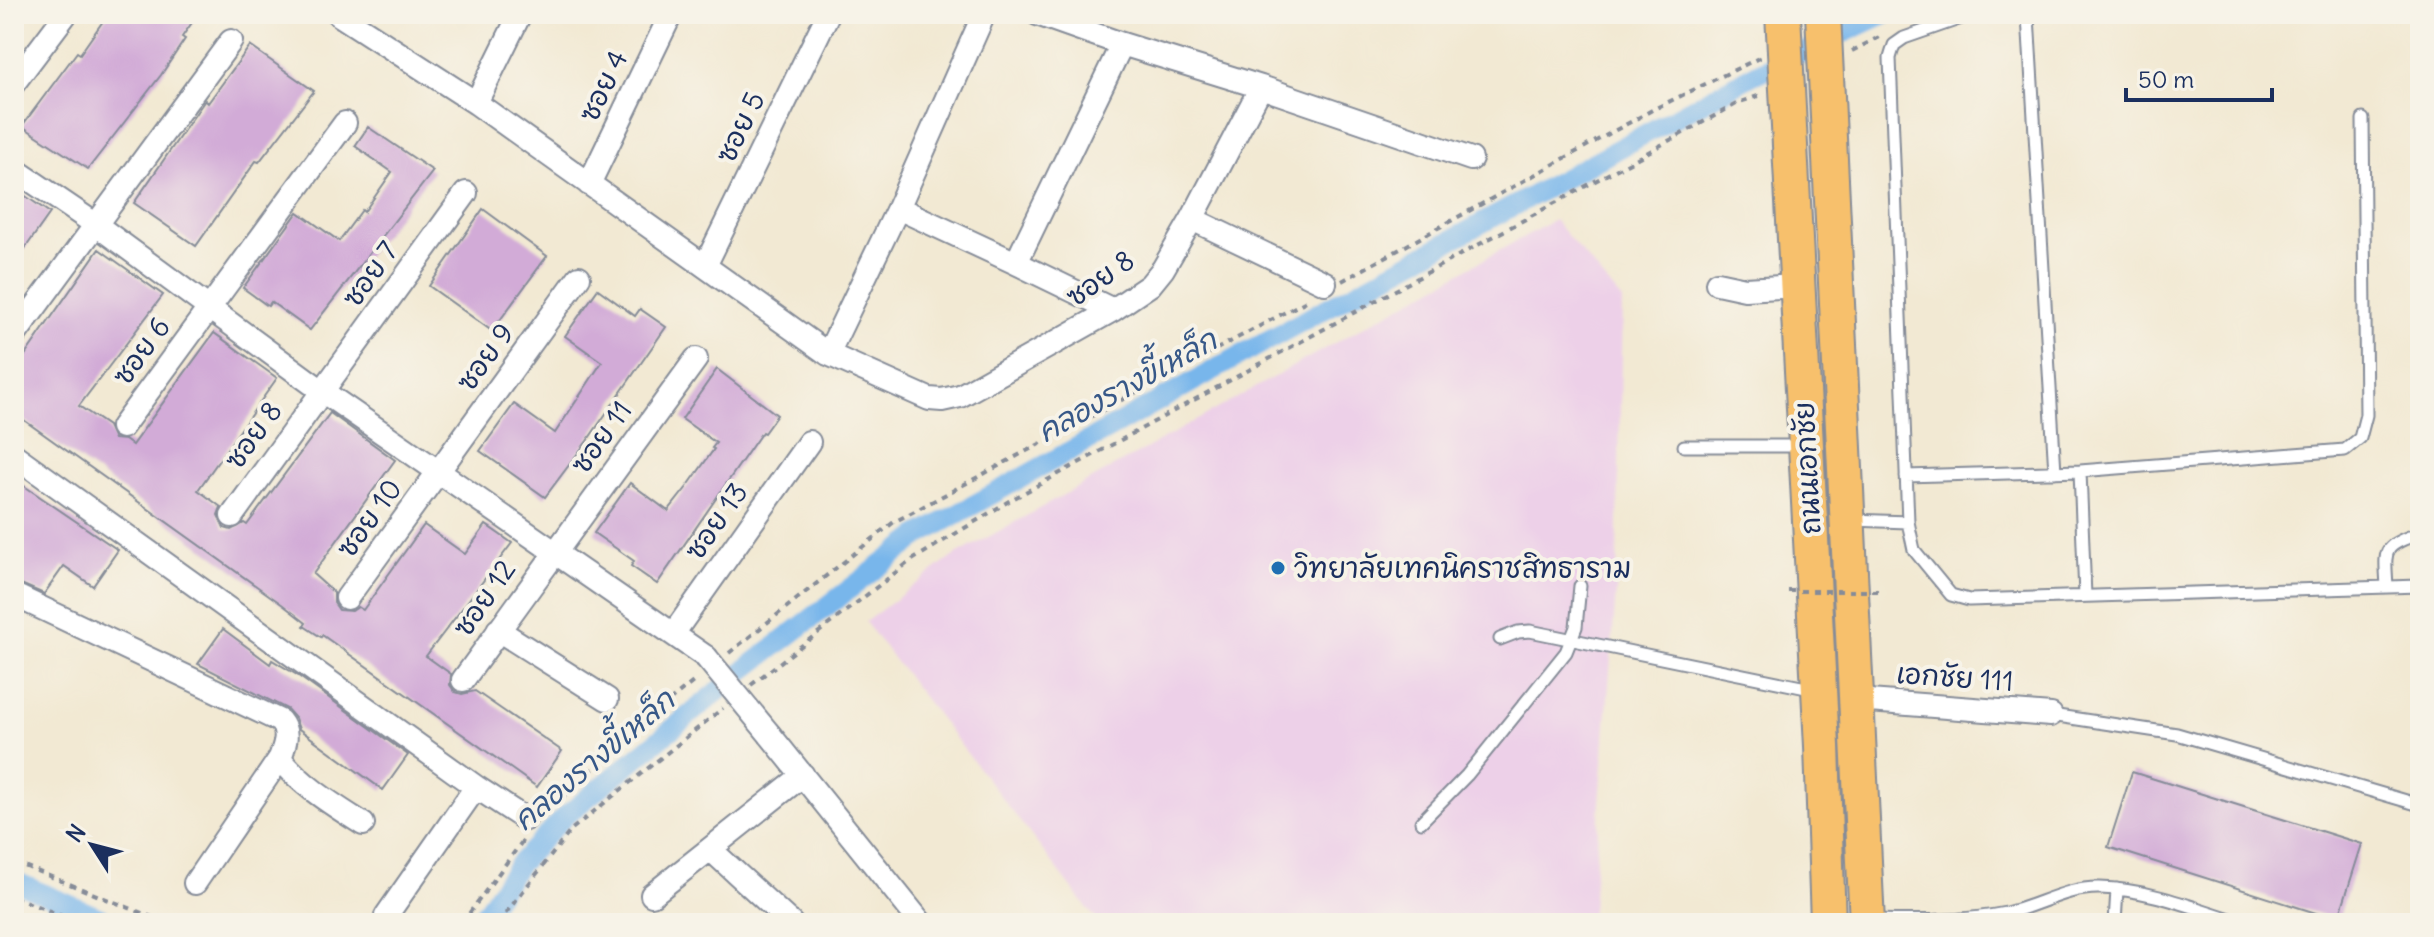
<svg xmlns="http://www.w3.org/2000/svg" width="2434" height="937" font-family="Delius,'Playpen Sans Thai',sans-serif">
<style>
.built{fill:#edd0e8}
.lines{fill:none;stroke-linecap:round;stroke-linejoin:round}
.canal{stroke:#78b6eb;stroke-width:20}
.building{fill:#d2abd7}
.lane-casing{stroke:#868c98;stroke-width:15}
.street-casing{stroke:#868c98;stroke-width:26}
.primary-casing{stroke:#868c98;stroke-width:38}
.path{stroke:#868c98;stroke-width:4;stroke-dasharray:6 6;stroke-linecap:butt}
.lane{stroke:#fff;stroke-width:11}
.street{stroke:#fff;stroke-width:22}
.primary{stroke:#f7c06c;stroke-width:34}
.street-bridge-casing{stroke:#868c98;stroke-width:26;stroke-linecap:butt}
.path-bridge{stroke:#868c98;stroke-width:4;stroke-dasharray:6 6;stroke-linecap:butt}
.street-bridge{stroke:#fff;stroke-width:22}
.poi-dot{fill:#1f6fb2;stroke:#f7f3e8;stroke-width:3}
.labels{text-anchor:middle;stroke-width:8;stroke-linejoin:round;paint-order:stroke}
.street-label{font-size:28px;fill:#1b2f5e;stroke:#f7f3e8}
.poi-label{font-size:28px;fill:#1b2f5e;stroke:#f7f3e8;text-anchor:start}
.water-label{font-size:30px;font-style:italic;fill:#375888;stroke:#f7f3e8}
</style>
<rect width="100%" height="100%" fill="#f7f3e8"/>
<filter id="ink" filterUnits="userSpaceOnUse"><feTurbulence type="fractalNoise" baseFrequency=".0125" numOctaves="2"/><feDisplacementMap in="SourceGraphic" scale="16" xChannelSelector="R" yChannelSelector="G"/><feConvolveMatrix kernelMatrix="1 2 1 2 8 2 1 2 1" color-interpolation-filters="sRGB"/></filter>
<filter id="wash" filterUnits="userSpaceOnUse"><feTurbulence type="fractalNoise" baseFrequency=".006" numOctaves="4" result="noise"/><feDisplacementMap in="SourceGraphic" scale="32" xChannelSelector="R" yChannelSelector="G"/><feGaussianBlur stdDeviation="1.8" result="paint"/><feColorMatrix in="noise" values="0 0 0 0 0 0 0 0 0 0 0 0 0 0 0 0 0 1.4 0 .05"/><feComposite in="paint" operator="in"/></filter>
<g filter="url(#wash)">
<rect width="100%" height="100%" fill="#f2e9d3"/>
<path class="built" d="M1554,220L1622,300L1617,578L1591,923H1099L865,622L951,558Z"/>
<g class="lines">
<path class="canal" d="M14,881L112,923
M478,923L519,864L564,817L748,667L920,535L1230,361L1753,75L1885,14"/>
</g>
<g id="blocks">
<path class="building" d="M108,14H198L182,37L185,39L161,75L88,169L22,126L77,52L80,54Z
M250,46L314,91L259,162L256,161L196,246L134,203L205,100L208,103Z
M368,127L433,171L310,330L271,302L268,306L243,288L298,212L339,241L362,210L364,212L392,172L355,146Z
M24,195L50,213L14,264V209Z
M483,209L547,256L492,331L429,286Z
M99,249L163,295L79,406L108,426L114,439L125,440L132,445L214,333L277,378L198,490L221,507L218,515L224,528L231,530L244,523L247,525L330,413L395,460L313,574L334,593V603L339,610L352,611L358,607L363,610L424,525L465,554L486,525L512,543L426,656L451,674L450,685L455,692L462,694L475,691L562,751L537,787L322,635L321,637L304,626L306,623L283,605L14,413V371Z
M598,289L635,316L640,309L666,327L587,441L545,497L480,451L514,404L555,433L602,362L565,336Z
M717,369L777,415L764,433L762,432L657,584L631,566L634,561L594,533L630,483L668,511L687,487L714,449L712,448L716,443L682,419Z
M14,479L118,550L93,586L64,566L44,594L14,581Z
M223,629L270,664L272,660L297,675L408,755L383,790L299,729L295,718L287,709L198,664Z
M2132,772L2362,844L2338,920L2108,847Z"/>
</g>
</g>
<g filter="url(#ink)">
<use href="#blocks" fill-opacity="0" stroke="#868c98" stroke-width="2"/>
<g class="lines">
<g class="lane-casing">
<path id="lane" d="M1973,14L1904,38L1894,45L1890,58L1908,522L1914,550L1951,595L1969,600L2420,586
M2026,14L2028,16L2055,472
M1684,446H1803
M2080,471L2085,596
M1906,476L2080,471L2345,450L2360,438L2366,415L2363,119
M1852,520L1908,522
M2387,587C2385,548 2381,547 2420,533
M1500,639L1518,632L1530,631L1816,690
M2051,715L2177,734L2420,805
M1421,822L1467,775L1566,652L1576,627L1580,586
M1871,920C1916,921 1962,922 2006,913C2038,906 2067,887 2100,888C2149,889 2197,909 2243,923
M2115,923L2117,889"/>
</g>
<g class="street-casing">
<path id="street" d="M338,14L476,103L828,354L929,399L942,400L960,396L1113,310L1150,285L1163,269L1192,219L1261,87
M1037,14L1122,44L1261,87L1471,159
M14,83L66,14
M476,103L520,14
M14,169L95,224L322,391L706,657
M589,184L671,14
M898,208L1016,263L1122,44
M1192,219L1325,283
M1016,263L1113,310
M705,266L828,14
M1717,283L1745,289L1797,286
M14,336L231,41
M828,354L898,208L984,14
M122,427L345,123
M14,455L476,787L525,819
M232,516L466,193
M14,595L280,721C290,733 285,744 280,758C300,785 335,806 363,824
M347,598L579,277
M498,630L607,699
M673,634L809,442
M463,680L696,359
M1856,700L2051,715
M770,735L921,923
M710,849L791,923
M195,883L280,758
M652,895L803,775
M386,916L476,787"/>
</g>
<g class="primary-casing">
<path id="primary" d="M1783,14L1822,746L1828,923
M1823,14L1867,923"/>
</g>
<path class="path" d="M1852,51L1883,35
M1342,281L1654,109L1761,57
M729,653L894,522L1310,299
M751,685L909,562L1009,501L1740,102L1761,95
M545,814L644,721L697,679
M14,862L167,923
M14,897L80,923
M462,923L524,839
M498,923L572,829L723,708"/>
<use href="#lane" class="lane"/>
<use href="#street" class="street"/>
<use href="#primary" class="primary"/>
<g class="street-bridge-casing">
<path id="street-bridge" d="M706,657L770,735"/>
</g>
<path class="path-bridge" d="M1788,591H1878"/>
<use href="#street-bridge" class="street-bridge"/>
</g>
</g>
<circle class="poi-dot" cx="1278" cy="568" r="8"/>
<g class="labels">
<g class="street-label">
<text transform="translate(603 86) rotate(-64)" y="10">ซอย 4</text>
<text transform="translate(740 127) rotate(-64)" y="10">ซอย 5</text>
<text transform="translate(370 274) rotate(-54)" y="10">ซอย 7</text>
<text transform="translate(1100 278) rotate(-35)" y="10">ซอย 8</text>
<text transform="translate(141 351) rotate(-54)" y="10">ซอย 6</text>
<text transform="translate(485 357) rotate(-54)" y="10">ซอย 9</text>
<text transform="translate(253 435) rotate(-54)" y="10">ซอย 8</text>
<text transform="translate(601 437) rotate(-54)" y="10">ซอย 11</text>
<text transform="translate(1807 468) rotate(-93)" y="10">ถนนเอกชัย</text>
<text transform="translate(369 518) rotate(-54)" y="10">ซอย 10</text>
<text transform="translate(716 521) rotate(-55)" y="10">ซอย 13</text>
<text transform="translate(484 598) rotate(-55)" y="10">ซอย 12</text>
<text transform="translate(1955 677) rotate(4)" y="10">เอกชัย 111</text>
</g>
<g class="poi-label">
<text x="1294" y="578">วิทยาลัยเทคนิคราชสิทธาราม</text>
</g>
<g class="water-label">
<text transform="translate(1127 386) rotate(-29)" y="10">คลองรางขี้เหล็ก</text>
<text transform="translate(594 760) rotate(-40)" y="10">คลองรางขี้เหล็ก</text>
</g>
</g>
<rect width="2434" height="937" fill="none" stroke="#f7f3e8" stroke-width="48"/>
<g transform="translate(92 845) rotate(306)" stroke="#f7f3e8" stroke-width="6" paint-order="stroke">
<path d="M0-6L14 30L0 20L-14 30Z" fill="#1b2f5e"/>
<text y="-12" font-size="22" font-weight="bold" text-anchor="middle" fill="#1b2f5e">N</text>
</g>
<path d="M2126 88v12h146v-12" fill="none" stroke="#1b2f5e" stroke-width="4"/>
<text x="2138" y="88" font-size="24" fill="#1b2f5e" stroke="#f7f3e8" stroke-width="6" paint-order="stroke">50 m</text>
</svg>
